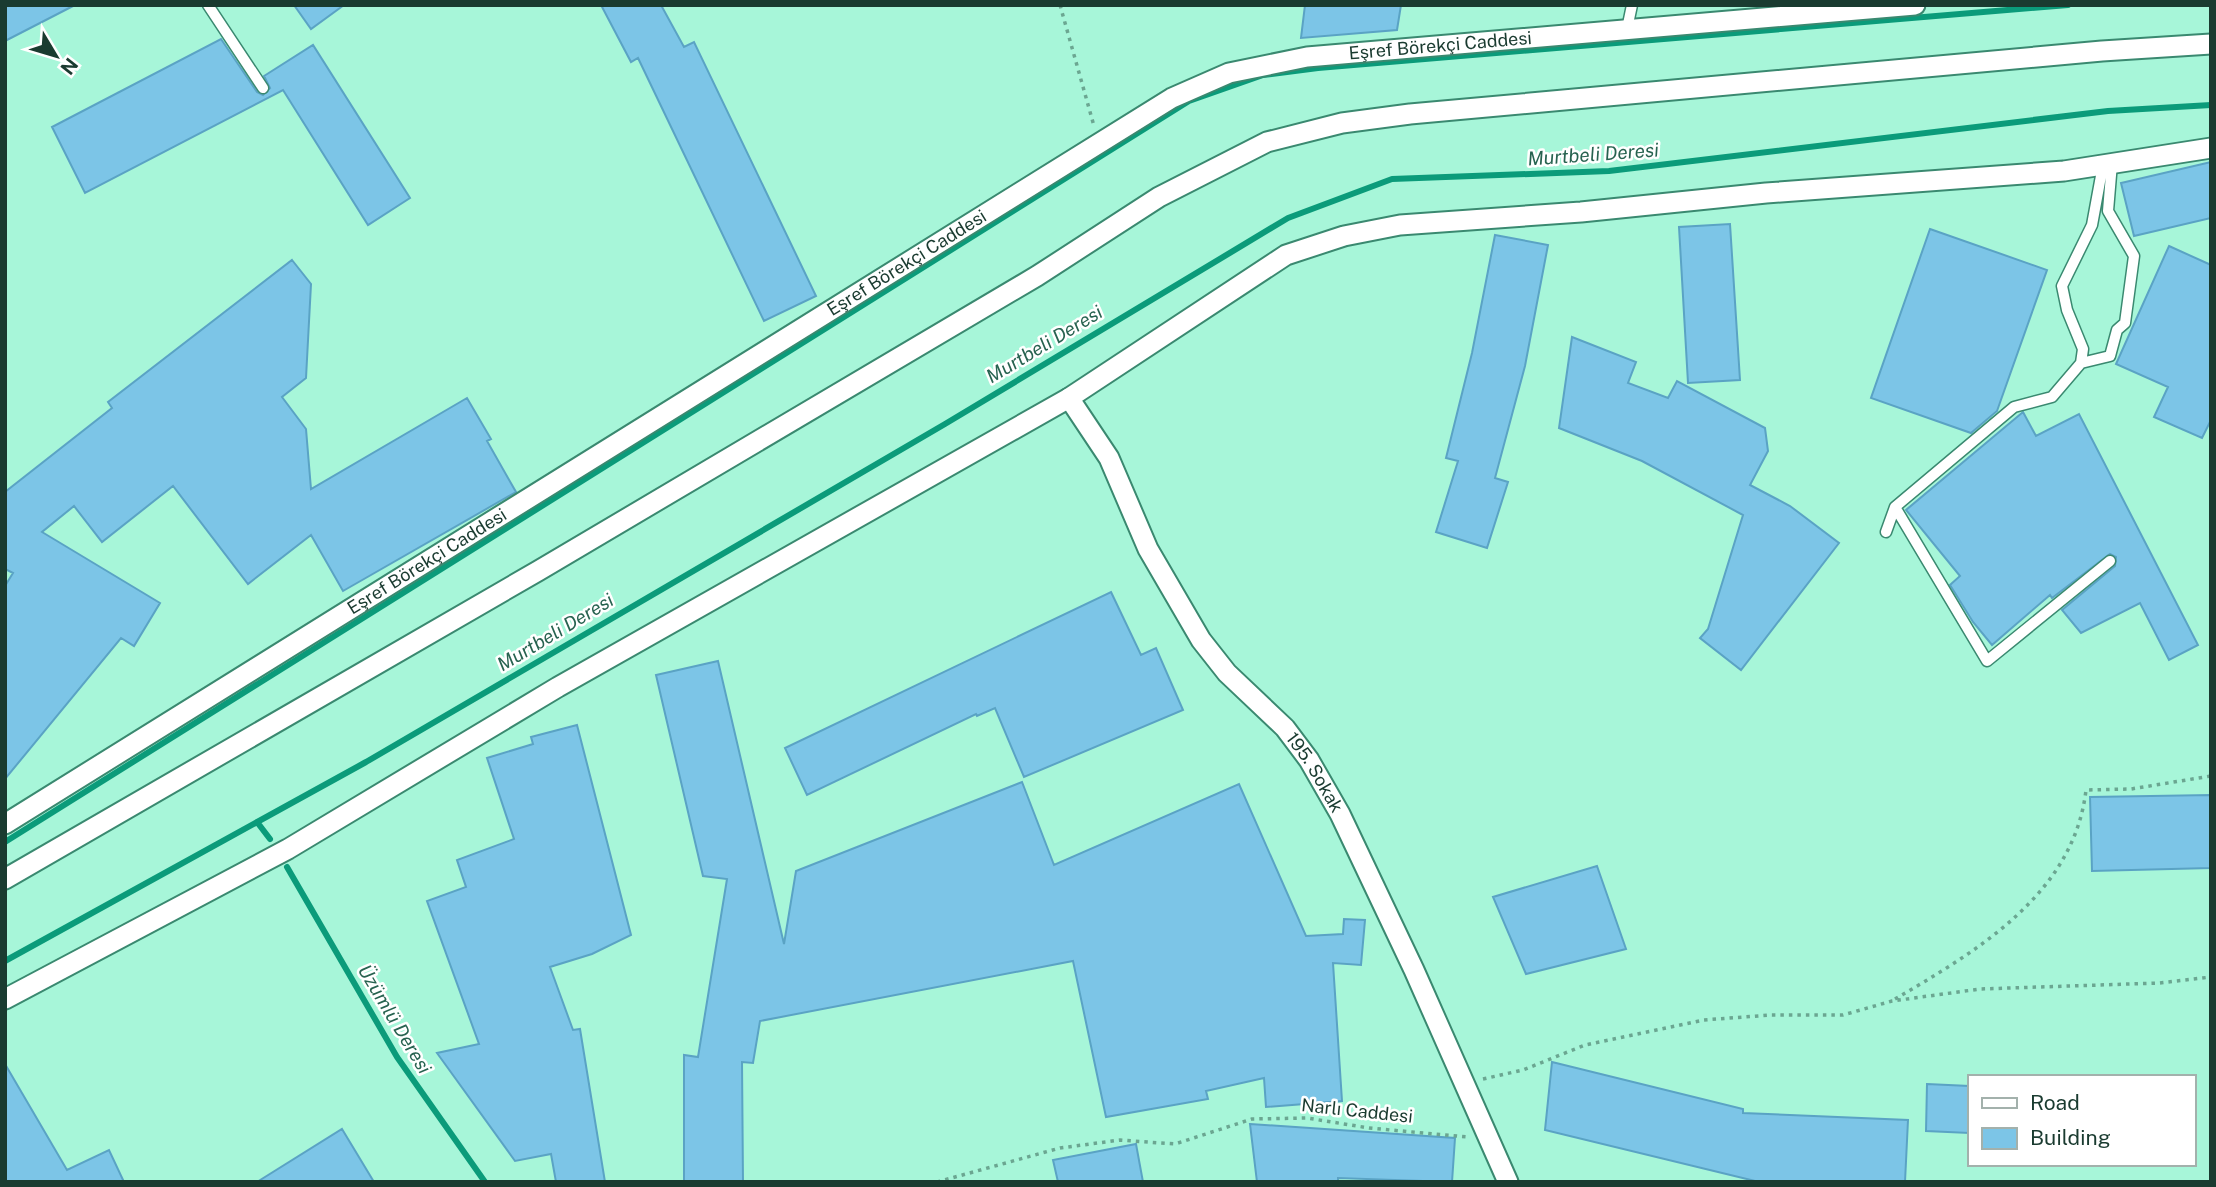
<svg xmlns="http://www.w3.org/2000/svg" width="2216" height="1187" font-family="'Public Sans',sans-serif">
<style>
.lines{fill:none;stroke-linecap:round;stroke-linejoin:round}
.stream{stroke:#0b9b7a;stroke-width:6}
.building{fill:#7cc5e7;stroke:#5aa3c4;stroke-width:2}
.service-casing{stroke:#3a8970;stroke-width:13}
.minor-casing{stroke:#3a8970;stroke-width:23}
.path{stroke:#6ba691;stroke-width:3.5;stroke-dasharray:3.5 5;stroke-linecap:butt}
.service{stroke:#fff;stroke-width:10}
.minor{stroke:#fff;stroke-width:19}
.labels{text-anchor:middle;stroke-width:5;stroke-linejoin:round;paint-order:stroke}
.street-label{font-size:18px;fill:#1a3b30;stroke:#fff}
.water-label{font-size:19px;font-style:italic;fill:#276350;stroke:#fff}
</style>
<rect width="100%" height="100%" fill="#a7f6d9"/>
<g class="lines">
<path class="stream" d="M257,822L270,839
M5,842L1189,101L1263,75L1318,68L2068,5
M287,867L397,1057L485,1182
M5,961L366,762L945,424L1288,218L1392,179L1609,171L2108,111L2211,105"/>
</g>
<path class="building" d="M5,5H75L5,41Z
M294,5H344L311,29Z
M601,5H661L684,47L694,42L816,296L764,321L638,58L631,62Z
M1305,5H1401L1397,30L1301,38Z
M221,39L257,92L263,95L270,88L264,76L313,45L410,198L368,225L283,90L85,193L52,127Z
M2211,162V218L2134,236L2121,183Z
M1730,224L1740,380L1688,383L1679,227Z
M1930,229L2047,270L1997,411L1971,433L1871,398Z
M1495,235L1548,245L1525,366L1495,478L1508,482L1487,548L1436,532L1458,461L1446,458L1472,353Z
M2169,246L2211,265V420L2202,438L2154,417L2168,387L2116,364Z
M292,260L311,284L306,378L282,397L306,429L311,489L467,398L491,439L487,441L516,492L343,591L311,535L248,584L173,486L102,542L74,506L42,532L160,603L134,646L121,638L5,779V586L13,573L5,569V492L112,408L108,402Z
M1572,337L1636,362L1628,383L1668,398L1677,381L1765,428L1768,451L1750,485L1790,506L1839,543L1741,670L1700,638L1708,629L1743,515L1642,461L1559,428Z
M2023,412L2036,436L2079,414L2198,645L2169,660L2140,603L2081,633L2062,610L2115,566L2116,557L2110,554L2052,598L2050,595L1992,645L1973,622L1950,585L1960,576L1906,510Z
M1111,592L1141,655L1156,648L1183,710L1024,777L995,708L977,716L976,714L807,795L785,748Z
M718,661L784,944L796,871L1022,782L1054,865L1239,784L1306,936L1343,934L1344,919L1365,920L1361,965L1333,963L1342,1101L1266,1107L1264,1078L1206,1091L1208,1099L1106,1117L1073,961L760,1021L753,1063L742,1062L743,1182H684V1055L698,1057L727,879L703,876L656,675Z
M577,725L631,935L592,954L550,967L573,1030L580,1029L605,1182H556L551,1154L515,1161L437,1053L479,1044L427,901L466,887L457,860L514,839L487,758L533,744L531,737Z
M2211,795V868L2092,871L2090,797Z
M1597,866L1626,949L1526,974L1493,897Z
M1552,1062L1743,1109V1113L1908,1120L1905,1182L1755,1181L1545,1130Z
M5,1064L67,1170L109,1150L124,1182H5Z
M1927,1084L1969,1086V1133L1926,1131Z
M1250,1124L1455,1138L1452,1182L1338,1178V1182H1257Z
M342,1129L374,1182H257Z
M1136,1144L1143,1182H1058L1053,1160Z"/>
<g class="lines">
<g class="service-casing">
<path id="service" d="M208,5L263,88
M1627,29L1632,5
M2081,363L2110,356L2117,330L2125,323L2134,256L2108,211L2112,163
M1895,507L1987,661L2110,561
M1886,532L1895,507L2014,407L2052,397L2081,363L2083,349L2067,310L2062,286L2092,225L2103,165"/>
</g>
<g class="minor-casing">
<g id="minor">
<path id="s1" d="M1069,398L1109,458L1148,549L1201,640L1227,673L1285,728L1309,760L1340,814L1414,970L1508,1182"/>
<path id="s2" d="M5,824L1172,98L1229,73L1307,57L1915,5"/>
<path d="M5,879L538,571L1037,276L1159,197L1267,142L1342,123L1410,114L2102,51L2211,44"/>
<path d="M5,999L288,849L558,687L1069,398L1286,255L1344,236L1400,225L1581,212L1766,193L2064,171L2211,148"/>
</g>
</g>
<path class="path" d="M1060,5L1094,126
M1895,999C1977,951 2074,894 2086,790L2131,789L2211,776
M1483,1079L1523,1070L1585,1045L1704,1020L1771,1015H1843L1892,1001L1980,989L2159,983L2211,977
M937,1182L1060,1148L1120,1140L1175,1144L1252,1119L1307,1118L1369,1128L1467,1137"/>
<use href="#service" class="service"/>
<use href="#minor" class="minor"/>
</g>
<g class="labels">
<g class="street-label">
<text dy="6" stroke="none"><textPath href="#s2" startOffset="1650">Eşref Börekçi Caddesi</textPath></text>
<text dy="6" stroke="none"><textPath href="#s2" startOffset="1062">Eşref Börekçi Caddesi</textPath></text>
<text dy="6" stroke="none"><textPath href="#s2" startOffset="497">Eşref Börekçi Caddesi</textPath></text>
<text dy="6" stroke="none"><textPath href="#s1" startOffset="452">195. Sokak</textPath></text>
<text transform="translate(1357 1111) rotate(6)" y="6">Narlı Caddesi</text>
</g>
<g class="water-label">
<text transform="translate(1593 154) rotate(-4)" y="7">Murtbeli Deresi</text>
<text transform="translate(1044 344) rotate(-31)" y="7">Murtbeli Deresi</text>
<text transform="translate(555 632) rotate(-31)" y="7">Murtbeli Deresi</text>
<text transform="translate(395 1019) rotate(59)" y="7">Üzümlü Deresi</text>
</g>
</g>
<rect width="2216" height="1187" fill="none" stroke="#1a3b30" stroke-width="14"/>
<rect x="1968" y="1075" width="228" height="91" fill="#ffffff" stroke="#a3b1ac" stroke-width="2"/>
<rect x="1982" y="1098" width="35" height="10" fill="#ffffff" stroke="#a3b1ac" stroke-width="2"/>
<text x="2030" y="1110" font-size="21" fill="#1a3b30">Road</text>
<rect x="1982" y="1128" width="35" height="21" fill="#7cc5e7" stroke="#a3b1ac" stroke-width="2"/>
<text x="2030" y="1145" font-size="21" fill="#1a3b30">Building</text>
<g transform="translate(56 56) rotate(128)" stroke="#ffffff" stroke-width="5" paint-order="stroke">
<path d="M0-5L12 26L0 18L-12 26Z" fill="#1a3b30"/>
<text y="-10" font-size="19" font-weight="bold" text-anchor="middle" fill="#1a3b30">N</text>
</g>
</svg>
